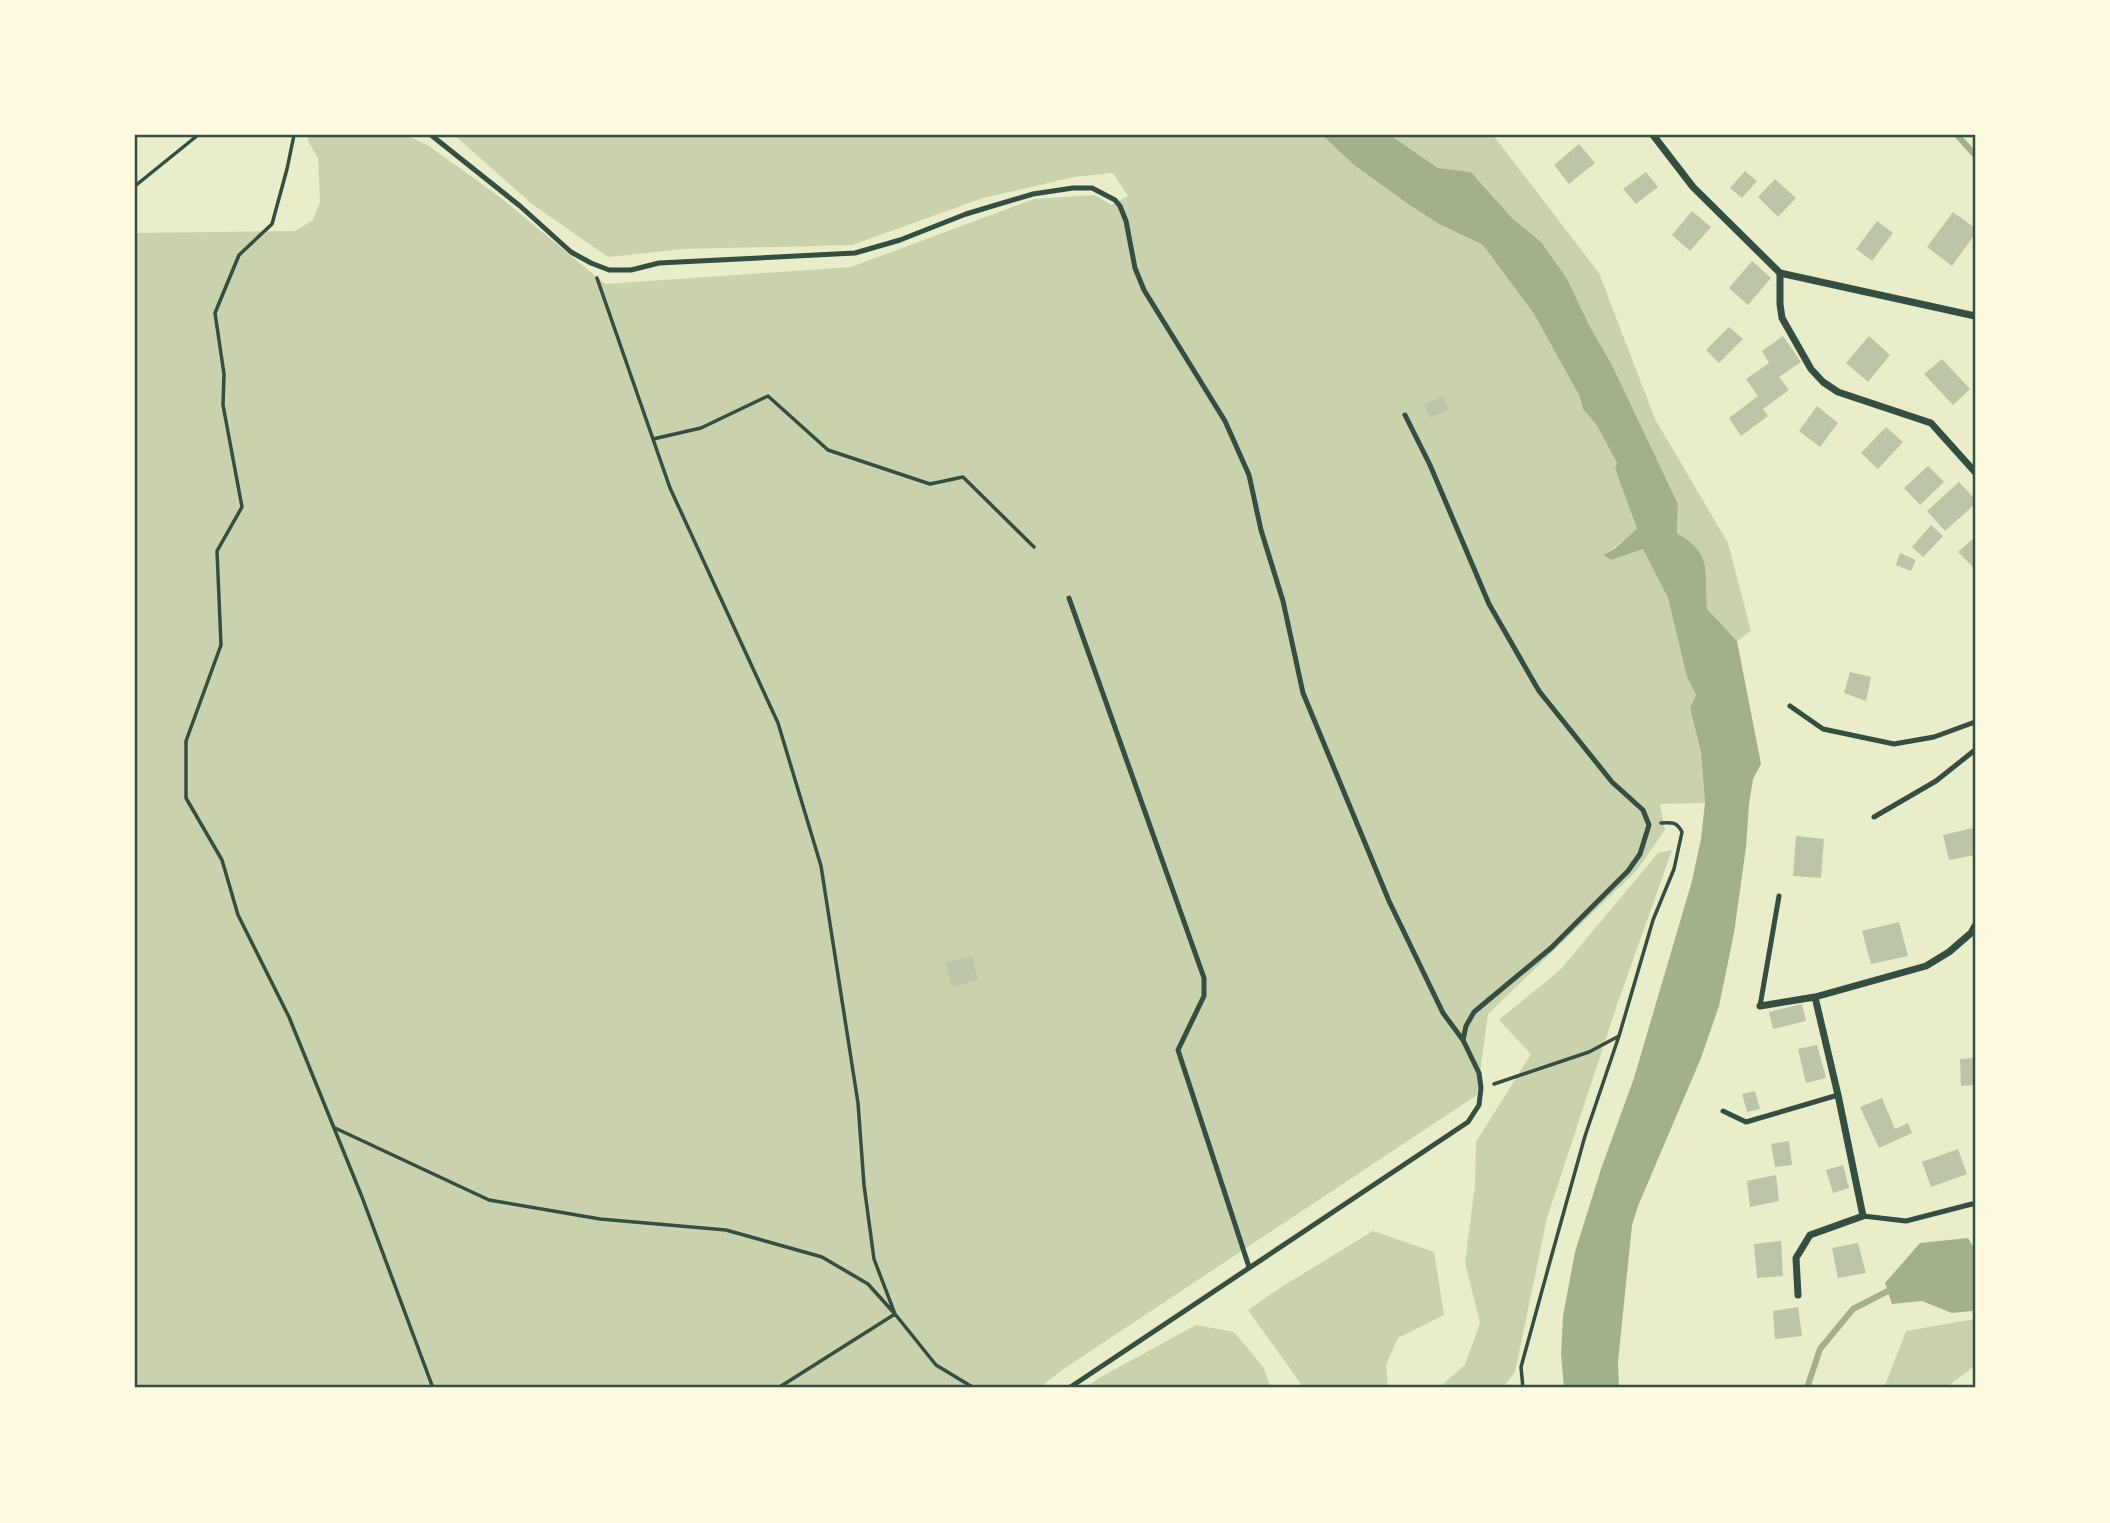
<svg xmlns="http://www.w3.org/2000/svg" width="2110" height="1523" font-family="'Open Sans',sans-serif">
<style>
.green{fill:#cad2ad}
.water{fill:#a3b18a}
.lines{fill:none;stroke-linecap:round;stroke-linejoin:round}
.stream{stroke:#a3b18a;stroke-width:6}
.building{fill:#bcc5a7}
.path{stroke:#344e41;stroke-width:3.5}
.service{stroke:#344e41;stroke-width:5}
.minor{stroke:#344e41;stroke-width:7}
.neatline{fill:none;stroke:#344e41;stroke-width:2.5}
</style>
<rect width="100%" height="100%" fill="#e9edc9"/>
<path class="green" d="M308,135H406L429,146L501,198L605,284L851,267L1034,199L1095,195L1111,205L1128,196L1113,173L1074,177L983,198L852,245L684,249L608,257L532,204L454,135H1322L1354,165L1408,204L1439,224L1483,245L1534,314L1579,395L1583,409L1596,424L1617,463L1615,469L1637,530L1604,555L1611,560L1643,548L1668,598L1687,676L1696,695L1690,708L1701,752L1705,803L1660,804L1665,830L1636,871L1488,1014L1477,1095L1062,1370L1039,1388H135V233L295,231L313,220L320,202L318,158L308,141Z
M1390,135H1493L1599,273L1655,419L1728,543L1751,631L1737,641L1706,609C1705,572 1713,554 1677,533L1678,504L1612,365L1541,242L1512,218L1471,172L1438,168Z
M1672,850L1616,1008L1547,1218L1515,1372L1503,1388H1438L1465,1365L1480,1323L1465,1263L1475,1185L1476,1142L1531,1054L1499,1020L1560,970L1658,853Z
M1373,1231L1434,1252L1444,1315L1398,1338L1386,1365L1388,1388H1304L1248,1310L1278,1289Z
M1975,1319V1366L1945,1388H1884L1906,1331Z
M1196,1325L1234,1332L1264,1368L1271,1388H1085L1099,1378Z"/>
<path class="water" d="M1322,135H1390L1438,168L1471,172L1512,218L1541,242L1567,279L1589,325L1612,365L1678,504L1677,533C1714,555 1704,571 1707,609L1737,641L1761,764L1753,779L1749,804L1746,847L1734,933L1719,1006L1701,1058L1638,1206L1632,1225L1618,1362L1619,1388H1564L1561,1354L1563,1316L1575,1252L1601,1169L1634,1078L1692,881L1701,839L1705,803L1701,752L1690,708L1696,695L1687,677L1668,598L1643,549L1611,560L1603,555L1614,549L1637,529L1615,469L1617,463L1596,424L1583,409L1579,395L1534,314L1483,245L1439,224L1408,204L1354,165Z
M1968,1238L1975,1250V1306L1972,1311L1952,1313L1922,1301L1892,1304L1885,1283L1920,1243Z"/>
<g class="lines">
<path class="stream" d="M1957,135L1975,155
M1807,1388L1820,1349L1853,1309L1888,1291"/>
</g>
<path class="building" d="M1579,144L1595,163L1569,184L1554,165Z
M1745,171L1757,181L1742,198L1730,188Z
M1646,172L1658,187L1636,204L1623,189Z
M1775,179L1796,198L1778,217L1758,197Z
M1692,211L1711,227L1690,251L1672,235Z
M1953,212L1975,228V234L1952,266L1927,247Z
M1877,221L1893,233L1872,261L1856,249Z
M1752,261L1771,278L1748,305L1729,288Z
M1729,327L1743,339L1719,363L1706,350Z
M1783,336L1801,362L1779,377L1789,390L1763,409L1768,416L1741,436L1729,418L1758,396L1746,379L1769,363L1762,351Z
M1869,336L1890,355L1868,382L1846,363Z
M1942,359L1970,389L1953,405L1924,374Z
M1443,396L1449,409L1430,418L1424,405Z
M1817,406L1838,423L1820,447L1799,431Z
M1886,427L1903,442L1878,469L1861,453Z
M1928,466L1944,482L1920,505L1904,488Z
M1959,482L1975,499V504L1945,531L1927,511Z
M1931,525L1943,536L1923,557L1912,547Z
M1975,537V569L1958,552Z
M1900,553L1916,560L1911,571L1896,565Z
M1850,672L1871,677L1866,701L1844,693Z
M1973,828L1975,855L1949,860L1943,835Z
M1796,836L1824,839L1821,878L1793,876Z
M1899,922L1908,956L1871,964L1862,931Z
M972,956L978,980L952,987L946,963Z
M1802,1004L1806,1021L1773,1029L1769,1012Z
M1817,1045L1826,1078L1806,1083L1798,1049Z
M1975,1058V1085L1961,1086L1960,1059Z
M1755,1091L1760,1109L1747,1112L1742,1094Z
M1882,1098L1895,1129L1908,1123L1912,1133L1879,1148L1860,1107Z
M1789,1141L1792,1165L1775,1167L1771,1144Z
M1958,1149L1967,1174L1931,1187L1922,1162Z
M1843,1165L1849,1188L1833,1193L1826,1170Z
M1776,1175L1779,1201L1750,1207L1747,1181Z
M1781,1241L1783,1276L1757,1278L1754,1244Z
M1858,1243L1866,1273L1838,1278L1832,1248Z
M1798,1307L1802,1336L1775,1339L1773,1311Z"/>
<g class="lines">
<path class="path" d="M294,135L287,169L272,224L239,255L215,313L224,374L223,405L242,507L217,551L221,645L186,741V798L222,860L238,915L289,1017L362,1197L433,1388
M135,186L198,135
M597,278L670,488L778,723L821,866L858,1103L864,1185L874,1259L895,1314L936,1365L974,1388
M653,439L701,428L768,396L828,450L930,484L963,477L1034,547
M1619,1036L1653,920L1674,869L1682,832C1677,822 1672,822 1661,823
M1494,1084L1589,1052L1619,1036L1585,1136L1554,1247L1521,1367L1523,1388
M335,1128L489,1200L600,1219L726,1230L822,1257L868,1284L895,1314L778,1388"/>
<path class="service" d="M431,135L520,206L571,252L591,263L609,270H631L659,263L855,253L900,240L966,214L1033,194L1073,188H1092L1115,200L1120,206L1126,221L1135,268L1144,290L1225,421L1249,475L1261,530L1283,601L1303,693L1389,901L1443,1013L1463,1040L1479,1073L1481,1088L1479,1105L1468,1122L1069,1388
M1405,415L1430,465L1489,604L1539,691L1612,782L1643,810L1649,825L1640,854L1628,871L1551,948L1474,1012L1466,1026L1463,1040
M1069,598L1204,978V996L1178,1050L1249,1267
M1790,706L1823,729L1894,744L1934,737L1975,722
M1874,817L1936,781L1975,750
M1760,1006L1779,896
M1723,1111L1746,1122L1838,1095
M1863,1216L1906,1221L1972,1204L1975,1205"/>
<path class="minor" d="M1653,135L1693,187L1780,273V304L1782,318L1811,369L1823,382L1838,392L1931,423L1975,472
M1780,273L1975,316
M1760,1006L1815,997L1926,966L1949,952L1971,933L1975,926
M1798,1295L1796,1258L1810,1235L1863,1216L1838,1095L1815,997"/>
</g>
<rect width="2110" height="1523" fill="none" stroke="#fefae0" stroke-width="273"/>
<rect x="136" y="136" width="1838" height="1250" class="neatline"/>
</svg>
